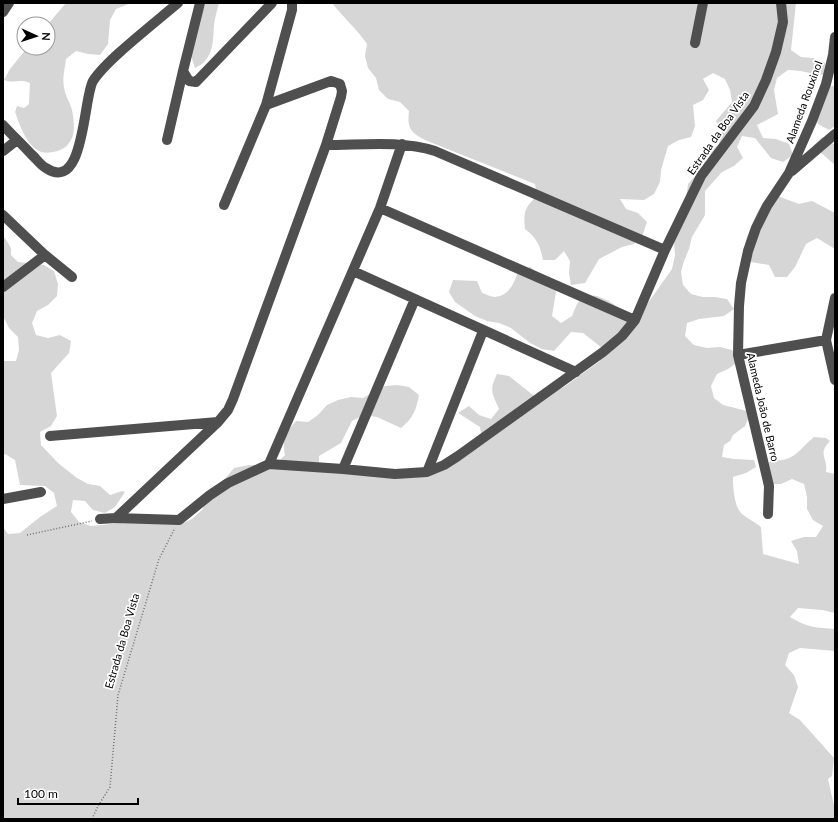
<svg xmlns="http://www.w3.org/2000/svg" width="838" height="822" font-family="Lato,sans-serif">
<style>
.green{fill:#d6d6d6}
.lines{fill:none;stroke-linecap:round;stroke-linejoin:round}
.path{stroke:#717171;stroke-width:1.5;stroke-dasharray:1 2;stroke-linecap:butt}
.minor{stroke:#4f4f4f;stroke-width:10}
.labels{text-anchor:middle;stroke-width:3.5;stroke-linejoin:round;paint-order:stroke}
.street-label{font-size:11px;fill:#000;stroke:#fff}
</style>
<rect width="100%" height="100%" fill="#fff"/>
<path class="green" d="M66,3H131L116,9L110,20L108,44L100,55L88,54L76,51L66,59C65,68 62,78 64,87C65,96 70,102 72,110C74,120 76,135 69,143C66,148 59,151 53,152C30,158 21,128 15,112L17,106L24,108L29,104L30,83C20,78 15,84 4,80L10,69L27,48H48V24Z
M206,3H219C217,10 215,17 214,25C213,37 214,51 205,61C203,64 198,66 195,68L191,56L199,19Z
M332,3H796L791,50L801,57L813,58L825,63L824,75C812,74 801,70 788,70L777,78L774,90L778,114L757,125L763,138L776,139L789,144L793,155L783,162L771,158L755,138L742,136L737,147L743,158L734,166L722,172L705,191V215L692,237L689,249L684,261L681,272L683,285L691,294L703,297H715L727,299L734,309L724,316L699,319L687,323L685,336L694,345L707,348L720,347L732,350L739,361L728,369L717,374L711,386L714,398L723,405L747,411L750,415L745,426L733,435L730,441L724,445L722,457L734,459L754,460L756,467L746,473L733,477C733,487 734,507 742,514C748,519 755,522 761,527L763,554L799,564L797,551L791,541L804,537H816L823,526L813,520L807,509V497L804,484L792,479L781,484H768L763,472L770,461C796,461 796,452 814,437L826,438L830,441C817,455 828,456 826,472L835,474V613L822,610L798,608L790,617C806,627 817,628 835,629V651L800,648L789,653L785,665L794,675L798,687L789,713L800,720L834,758L832,776L828,779L835,810V819H3V527L8,534L20,533L40,517L57,506L54,493L45,486L20,485L15,460L5,454L3,455V361H16L19,350L18,337L9,328L3,316V238H5L11,248V255L18,262L44,265L54,271L58,284L57,296L48,305L37,311L32,323L36,335L48,338L60,335L71,341L69,353L51,373L57,416L51,426L40,432L41,445L58,463L77,478L88,484L100,486L110,495L122,491L125,492L115,507L105,513L93,510L85,501L73,500L71,512L79,522L91,526L142,521L181,524L192,519L202,510L208,499L234,468L249,465L263,466L275,465L285,455C282,439 285,434 296,421L308,422L318,415L327,405L338,400L351,397L363,398L385,386L397,385L409,387L419,395C416,411 413,418 401,428L377,417L364,415L352,421L341,443L319,456V470L405,474L451,461L482,439L480,427L458,413L469,406L479,415L491,419L499,409C492,393 489,390 497,374L509,376L538,399L564,387L600,361L602,348L583,333L571,332L554,351L542,349L530,343L511,328L499,323L487,321L475,316L455,302L449,292L453,280L477,281L482,293C486,294 491,297 495,297C509,296 514,283 518,272L530,267L551,281L556,292L552,316L561,323L572,316L577,304L584,295L597,296L609,301L619,308L631,314L643,310L672,269L675,255L673,230L675,218L685,208L688,184L705,165L710,153L719,144L722,132L716,121L732,102L730,90L725,79L713,73L703,79L709,90L703,100L693,105L695,126L691,137L679,140L668,146L661,170L660,182L654,194L644,200L620,199L626,209L638,213L647,222L643,234L634,244L622,247L599,259L585,283L571,285L569,273L570,261L564,251L555,260H543C540,245 537,238 525,229C523,212 525,207 537,196L535,184L425,140C410,132 407,128 409,111L400,102L388,99L379,90L376,78L368,68L365,56L367,44C357,29 343,17 332,3Z
M835,86V126L829,130L818,124C813,108 814,102 820,87Z
M822,137L835,145V165L813,146Z
M775,195L799,204L812,201L835,213V249L817,238L806,244L795,267L787,277H775L769,265L745,261L744,249L747,237L757,213L764,201Z"/>
<g class="lines">
<path class="path" d="M27,535L92,521
M92,819L98,806L110,787L118,695L159,559L175,528"/>
<path class="minor" d="M3,12L9,3
M695,43L703,3
M183,71L189,81L196,82L272,3
M3,125C12,135 22,144 31,154C36,158 40,165 46,168C85,194 83,98 93,81C100,70 110,61 120,52C139,35 159,19 178,3
M167,140L183,71L200,3
M326,145C362,145 400,140 435,151L665,250
M3,151L17,140
M792,171L835,134
M224,205L266,105L292,10V3
M380,208L635,320
M3,215L45,255L72,277
M353,271L576,372
M3,287L45,255
M835,298L826,340L835,380
M738,355L826,340
M50,436L218,422
M269,464L343,469L395,474L427,472L444,465L458,456L603,352L622,336L635,320L665,250L701,176L754,106L766,80L776,52L783,22L781,3
M343,469L415,299
M427,472L483,331
M3,499L41,492
M768,514L769,486L738,355L739,306L741,283L748,251L756,228L767,206L789,173L812,121L826,84L833,55L835,37
M116,518L218,422L228,410L233,399L326,145L341,97L342,91L340,84L331,81L266,105
M100,519L116,518L179,520L210,495L228,483L269,464L380,208L402,144"/>
</g>
<g class="labels">
<g class="street-label">
<text transform="translate(804 102) rotate(-70)" y="4">Alameda Rouxinol</text>
<text transform="translate(718 133) rotate(-55)" y="4">Estrada da Boa Vista</text>
<text transform="translate(763 407) rotate(77)" y="4">Alameda João de Barro</text>
<text transform="translate(122 641) rotate(-74)" y="4">Estrada da Boa Vista</text>
</g>
</g>
<rect width="838" height="822" fill="none" stroke="#000000" stroke-width="8"/>
<g transform="translate(36 36) rotate(93)"><circle r="19" fill="#ffffff" stroke="#999999"/>
<path d="M0-3L7 15L0 10L-7 15Z" fill="#000000"/>
<text y="-6" font-size="11" font-weight="bold" text-anchor="middle" fill="#000000">N</text>
</g>
<path d="M18 798v6h120v-6" fill="none" stroke="#000000" stroke-width="2"/>
<text x="24" y="798" font-size="12" fill="#000000" stroke="#ffffff" stroke-width="3" paint-order="stroke">100 m</text>
</svg>
